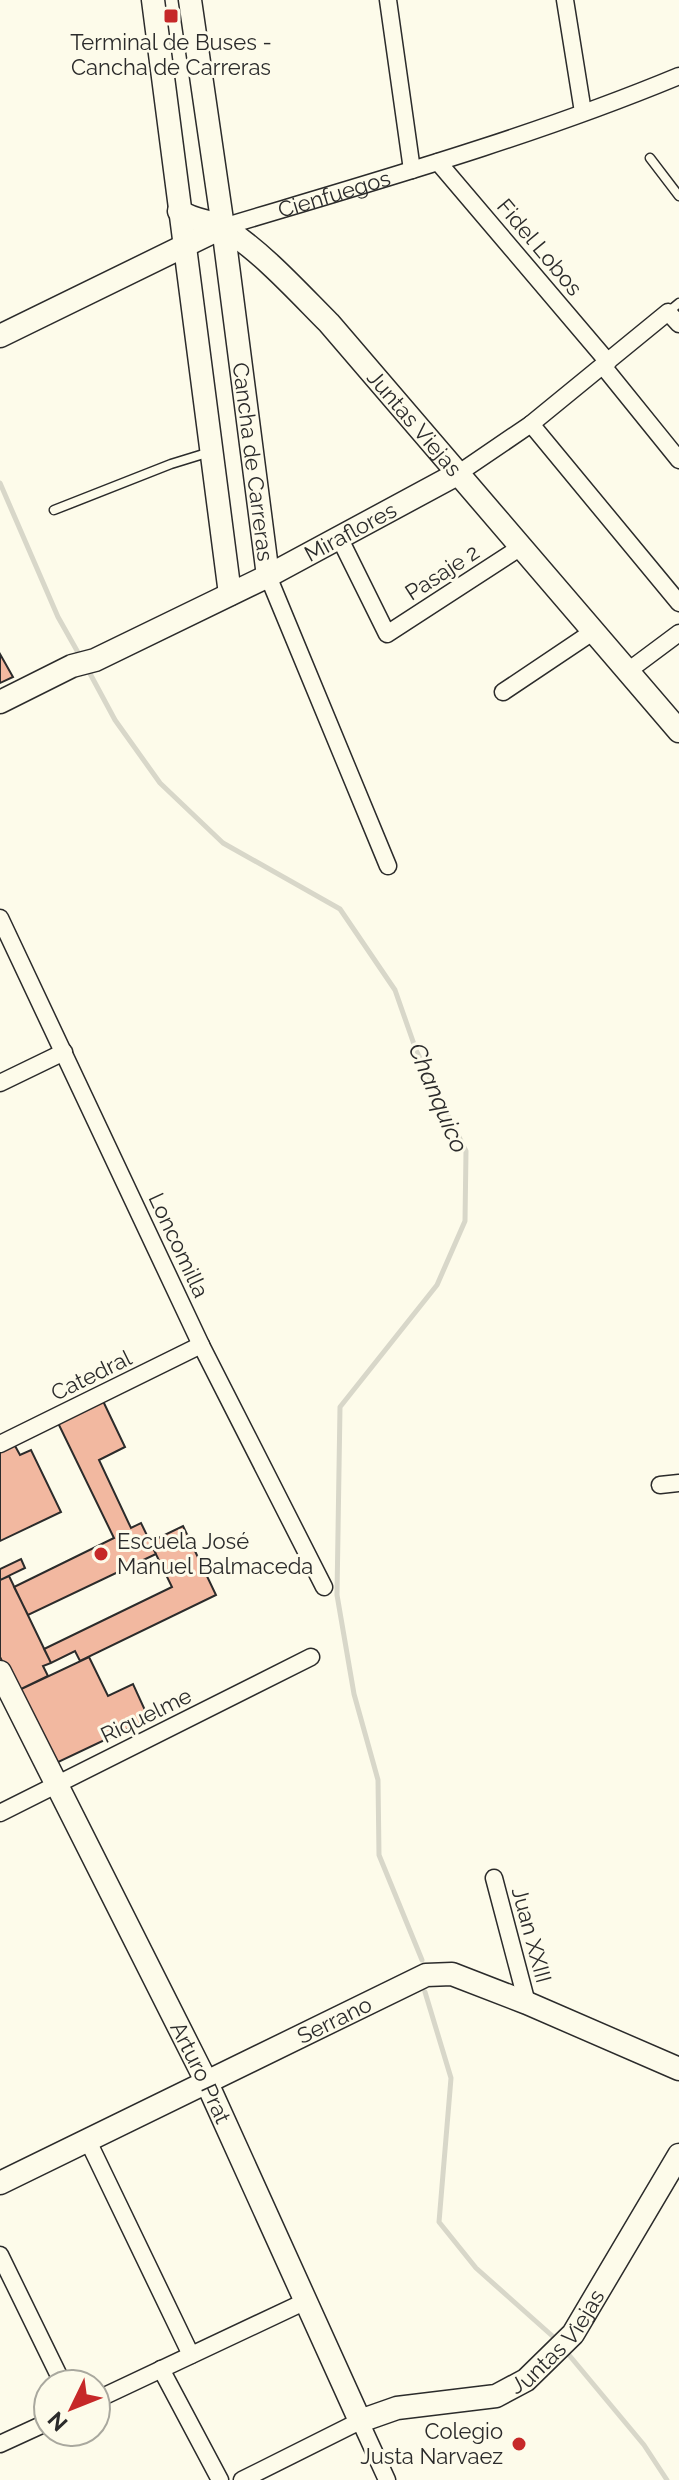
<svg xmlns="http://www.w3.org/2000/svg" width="679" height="2480" font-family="Raleway,sans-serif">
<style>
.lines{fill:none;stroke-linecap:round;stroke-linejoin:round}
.stream{stroke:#d8d7c9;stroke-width:5}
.building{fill:#f2b8a0;stroke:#2b2b2b;stroke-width:2}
.lane-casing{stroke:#2b2b2b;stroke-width:11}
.street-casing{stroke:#2b2b2b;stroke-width:19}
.secondary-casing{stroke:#2b2b2b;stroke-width:25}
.lane{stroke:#fdfbea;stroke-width:8}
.street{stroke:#fdfbea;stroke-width:16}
.secondary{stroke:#fdfbea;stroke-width:22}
.poi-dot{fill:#c62828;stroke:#fdfbea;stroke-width:3}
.labels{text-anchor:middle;stroke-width:6;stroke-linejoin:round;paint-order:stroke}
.poi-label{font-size:22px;fill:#2b2b2b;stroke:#fdfbea}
.street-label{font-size:22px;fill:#2b2b2b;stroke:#fdfbea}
.water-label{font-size:24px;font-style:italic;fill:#2b2b2b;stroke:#fdfbea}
</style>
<rect width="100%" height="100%" fill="#fdfbea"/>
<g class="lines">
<path class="stream" d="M0,483L58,617L80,656
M87,668L115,720L160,783L223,843L340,909L395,990L416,1050L466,1151L465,1221L437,1285L340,1407L337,1595L354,1694L378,1780L379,1855L422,1960
M425,1992L451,2078L439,2222L476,2268L558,2341
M564,2349L644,2445L667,2480"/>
</g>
<path class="building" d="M0,654L13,677L0,683Z
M103,1401L125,1447L99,1460L131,1528L141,1523L156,1554L28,1615L14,1587L114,1538L58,1423Z
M14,1444L20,1455L31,1450L61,1512L0,1541V1451Z
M183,1526L216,1595L80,1661L75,1651L51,1663L44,1649L172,1587L150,1542Z
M21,1559L25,1568L0,1580V1569Z
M9,1576L51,1663L43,1666L48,1676L17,1691L0,1657V1580Z
M89,1657L108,1696L133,1684L149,1719L52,1765L17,1691Z"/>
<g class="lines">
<g class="lane-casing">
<path id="lane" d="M650,158L679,196
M668,312L679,303
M54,510L171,464L210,452"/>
</g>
<g class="street-casing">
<g id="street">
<path d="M388,0L412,170"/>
<path d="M565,0L583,112"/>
<path d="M438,162L608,362"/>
<path id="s1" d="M223,227C376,181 532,137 679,76"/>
<path d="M603,366L679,460"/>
<path d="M531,424L679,603"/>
<path d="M459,473L531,424L668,312L679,324"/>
<path d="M339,537L387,634L521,547"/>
<path d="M268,576L388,866"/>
<path d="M628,671L679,633"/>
<path d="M503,692L594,631"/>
<path d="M0,918L201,1345L324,1587"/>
<path d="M0,1083L64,1052"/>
<path d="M0,1444L201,1345"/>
<path d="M660,1485L679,1483"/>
<path d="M0,1813L311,1657"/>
<path d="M494,1878L527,2003"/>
<path d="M88,2141L191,2355"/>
<path d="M0,2255L63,2384"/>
<path d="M161,2369L220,2480"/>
<path d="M96,2400L304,2302"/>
<path d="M0,2444L48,2422"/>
<path d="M242,2480L360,2421L387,2480"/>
</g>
</g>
<g class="secondary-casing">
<g id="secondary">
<path d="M153,0L230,594"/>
<path id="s2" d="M190,0L223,227L268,576"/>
<path id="s3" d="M179,211C197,223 213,220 226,229C264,254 297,291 329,323L679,731"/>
<path d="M0,336L223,227"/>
<path id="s4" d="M0,702L72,666L95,660L268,576L459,473"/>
<path id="s5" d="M0,1672L207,2083L360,2421L397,2408L496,2396L526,2380L573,2334L679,2155"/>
<path id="s6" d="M0,2183L426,1975L452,1974L527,2003L679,2069"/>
</g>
</g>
<use href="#lane" class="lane"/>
<use href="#street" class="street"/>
<use href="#secondary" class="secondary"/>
</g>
<g class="poi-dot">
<rect x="163" y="8" width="16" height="16" rx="4"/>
<circle cx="101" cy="1554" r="8"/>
<circle cx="519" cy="2444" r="8"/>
</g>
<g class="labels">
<g class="poi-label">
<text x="171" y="50">Terminal de Buses -<tspan x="171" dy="25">Cancha de Carreras</tspan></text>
<text x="117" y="1549" text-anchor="start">Escuela José<tspan x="117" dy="25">Manuel Balmaceda</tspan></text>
<text x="503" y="2439" text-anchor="end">Colegio<tspan x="503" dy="25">Justa Narvaez</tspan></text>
</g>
<g class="street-label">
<text dy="8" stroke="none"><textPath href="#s1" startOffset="116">Cienfuegos</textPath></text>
<text transform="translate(540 247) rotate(50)" y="8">Fidel Lobos</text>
<text dy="8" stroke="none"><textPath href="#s3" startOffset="322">Juntas Viejas</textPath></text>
<text dy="8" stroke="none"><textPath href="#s2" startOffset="466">Cancha de Carreras</textPath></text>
<text dy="8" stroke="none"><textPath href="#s4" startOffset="390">Miraflores</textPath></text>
<text transform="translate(442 572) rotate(-33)" y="8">Pasaje 2</text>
<text transform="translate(179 1245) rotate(65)" y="8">Loncomilla</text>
<text transform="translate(91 1375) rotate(-26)" y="8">Catedral</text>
<text transform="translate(146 1715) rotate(-26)" y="8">Riquelme</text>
<text transform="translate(532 1935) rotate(75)" y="8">Juan XXIII</text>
<text dy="8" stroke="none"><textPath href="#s6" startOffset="372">Serrano</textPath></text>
<text dy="8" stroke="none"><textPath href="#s5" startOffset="448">Arturo Prat</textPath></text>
<text dy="8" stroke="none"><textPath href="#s5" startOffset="1054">Juntas Viejas</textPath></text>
</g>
<g class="water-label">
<text transform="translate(438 1098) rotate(67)" y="8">Chanquico</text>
</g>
</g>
<g transform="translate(72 2408) rotate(227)"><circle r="38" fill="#fdfbea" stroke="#a9a89e" stroke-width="2"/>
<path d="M0-6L14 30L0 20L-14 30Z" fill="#c62828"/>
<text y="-12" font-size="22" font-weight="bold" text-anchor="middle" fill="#2b2b2b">N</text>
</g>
</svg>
